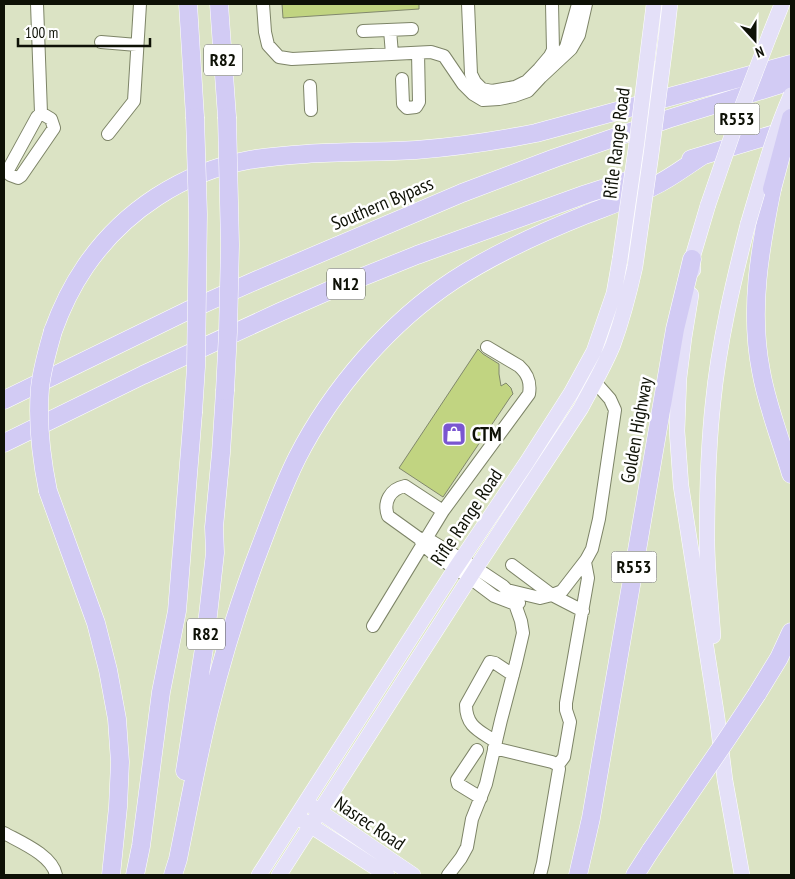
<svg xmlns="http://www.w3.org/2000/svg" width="795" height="879" font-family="'PT Sans Narrow',sans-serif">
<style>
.building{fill:#c1d481;stroke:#81886c}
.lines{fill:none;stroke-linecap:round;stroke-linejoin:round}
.minor-casing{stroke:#7d8467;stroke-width:14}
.major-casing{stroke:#fff;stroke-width:16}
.highway-casing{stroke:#fff;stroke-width:19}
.minor{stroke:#fff;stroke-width:12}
.major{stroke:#e4e0f8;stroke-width:15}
.highway{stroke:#d2cbf4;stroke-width:18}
.major-bridge-casing{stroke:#fff;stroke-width:16;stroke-linecap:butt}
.highway-bridge-casing{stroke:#fff;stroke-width:19;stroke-linecap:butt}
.major-bridge{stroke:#e4e0f8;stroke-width:15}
.highway-bridge{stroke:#d2cbf4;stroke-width:18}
.labels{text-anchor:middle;stroke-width:5;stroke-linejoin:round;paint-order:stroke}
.shield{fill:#fff;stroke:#565851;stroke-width:1}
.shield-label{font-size:18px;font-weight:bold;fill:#0e1106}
.street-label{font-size:19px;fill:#0e1106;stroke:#fff}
.poi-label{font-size:19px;font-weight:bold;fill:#0e1106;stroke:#fff;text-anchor:start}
</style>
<rect width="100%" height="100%" fill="#dbe3c4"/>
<path class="building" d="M282,4H419V9L283,18Z
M478,349L483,354L499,364V374L501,386L506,383L511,388L513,394L511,396L443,497L399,468Z"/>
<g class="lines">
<g class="minor-casing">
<path id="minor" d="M37,4L41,113L37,117L8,170L10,175L18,178L21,176L54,128L51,119L41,113
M263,4L265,32L268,45L279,57L292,59L431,52L444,56L463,84L473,94L483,100L499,99L514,96L528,91L541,77L571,49L579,35L586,4
M468,4L471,74L475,82L482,89L492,91L515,87L527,81L539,69L550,56L553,50L552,4
M390,30L392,54
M363,31L412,29
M101,42L137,45
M563,51L566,47L578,4
M402,79L403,104L407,108L416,107L419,102L418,53
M310,86L311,110
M108,134L134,101L140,4
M443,511L405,486C390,489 383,502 388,516L420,539L422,544L436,556L470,578L494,596L515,604L519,603
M420,539L426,538L476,568L503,586L507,590L515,604L521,621L523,633L516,663L501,720L486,784L472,819L467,847L461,858L448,875
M512,565L552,595L583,611
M507,590L540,598L552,595L562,591L586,560L592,549L599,519L615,410L610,399L595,382
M373,626L443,511L529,394C531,382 528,374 519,366L487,347
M496,742C480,731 466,727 466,705L490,662L495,663L513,675
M494,748L552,762L558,765L559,769L543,863L540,875
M477,750L457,780L458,784L481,798
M558,765L564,757L570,722L566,710V703L588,578L585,562
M4,833C20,842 52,855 56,875"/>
</g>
<g class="major-casing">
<path id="major" d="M770,34L782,4
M666,39L670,4
M647,60L654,4
M693,270L692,259L708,205
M691,295L684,338L679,378L677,431L681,486L717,717L725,780L742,875
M713,636C711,604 707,572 707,541C707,495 708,449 713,403C719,342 733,283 748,224
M313,807L413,875
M302,820L387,875
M259,875L455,569L527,462L571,393L594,351L614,293L620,259
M279,875L476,568L581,408C592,387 604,367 613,345C622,320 629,294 635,267"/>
</g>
<g class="highway-casing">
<path id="highway" d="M188,4L195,117
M219,4L227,117
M691,159L788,130
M772,189C760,249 749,310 761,371C767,406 781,440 791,474
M53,331C61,309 72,286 85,267C123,211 183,172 249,160C304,151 360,153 416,150C456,147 496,141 536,133L791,64
M4,400L187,311L257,280L462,193L555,158L668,119L791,81
M4,443L143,375L280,312L335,288L417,255L586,194L645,175
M48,491L96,623L108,670L117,719L120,762L118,807L111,875
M757,694L779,658L791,632
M185,771L205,642L215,553L214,527L221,453L225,391
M135,875L141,846L161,692L177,611L193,413
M173,875L178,859C188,810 197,760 209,711C223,655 240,599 261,545C272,516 283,486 297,458C332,389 390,322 454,280C495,253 540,233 585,215C608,206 632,198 654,186C671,178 686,166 702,156
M578,875L591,818L675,329L692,259
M635,875L651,850"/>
</g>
<use href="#minor" class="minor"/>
<use href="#major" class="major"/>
<use href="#highway" class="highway"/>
<g class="major-bridge-casing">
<path id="major-bridge" d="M708,205L740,112L770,34
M748,224C761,180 773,136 791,95
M620,259L637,141L647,60
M635,267L651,155L666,39"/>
</g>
<g class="highway-bridge-casing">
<path id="highway-bridge" d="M772,189L791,118
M225,391L228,332L230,245L227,117
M193,413L196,367L198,214L195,117
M48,491C41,457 37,423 40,388C42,368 48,349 53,331
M651,850L727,739L757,694"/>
</g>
<use href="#major-bridge" class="major-bridge"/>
<use href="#highway-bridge" class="highway-bridge"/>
</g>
<defs>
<g id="shop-square" transform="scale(1.25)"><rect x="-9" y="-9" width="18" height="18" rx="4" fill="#7a56d0" stroke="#fff"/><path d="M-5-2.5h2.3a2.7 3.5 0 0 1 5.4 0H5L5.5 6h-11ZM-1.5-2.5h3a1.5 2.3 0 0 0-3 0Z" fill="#fff"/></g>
</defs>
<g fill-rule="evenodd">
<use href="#shop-square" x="454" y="434"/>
</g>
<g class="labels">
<g class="shield">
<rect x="204" y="44.5" width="38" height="31" rx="4"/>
<rect x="714.5" y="103.5" width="45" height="31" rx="4"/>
<rect x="327" y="268.5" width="38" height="31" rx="4"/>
<rect x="611.5" y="551.5" width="45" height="31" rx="4"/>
<rect x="187" y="618.5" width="38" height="31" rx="4"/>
</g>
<g class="shield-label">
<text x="223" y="66">R82</text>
<text x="737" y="125">R553</text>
<text x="346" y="290">N12</text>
<text x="634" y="573">R553</text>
<text x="206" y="640">R82</text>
</g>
<g class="street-label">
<text transform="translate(616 143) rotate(-83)" y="7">Rifle Range Road</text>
<text transform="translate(382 203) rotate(-23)" y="7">Southern Bypass</text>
<text transform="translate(636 430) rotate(-80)" y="7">Golden Highway</text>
<text transform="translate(466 517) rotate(-56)" y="7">Rifle Range Road</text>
<text transform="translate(370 823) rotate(34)" y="7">Nasrec Road</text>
</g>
<g class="poi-label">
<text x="472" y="441">CTM</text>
</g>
</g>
<rect width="795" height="879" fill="none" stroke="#0e1106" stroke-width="10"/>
<g transform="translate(755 40) rotate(159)" stroke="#ffffff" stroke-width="4" paint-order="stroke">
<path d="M0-4L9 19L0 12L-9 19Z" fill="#0e1106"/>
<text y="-8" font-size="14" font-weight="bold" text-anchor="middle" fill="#0e1106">N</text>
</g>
<path d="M18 38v8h132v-8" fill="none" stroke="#0e1106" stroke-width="2.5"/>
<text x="25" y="38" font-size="15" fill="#0e1106" stroke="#ffffff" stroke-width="4" paint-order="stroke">100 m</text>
</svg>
